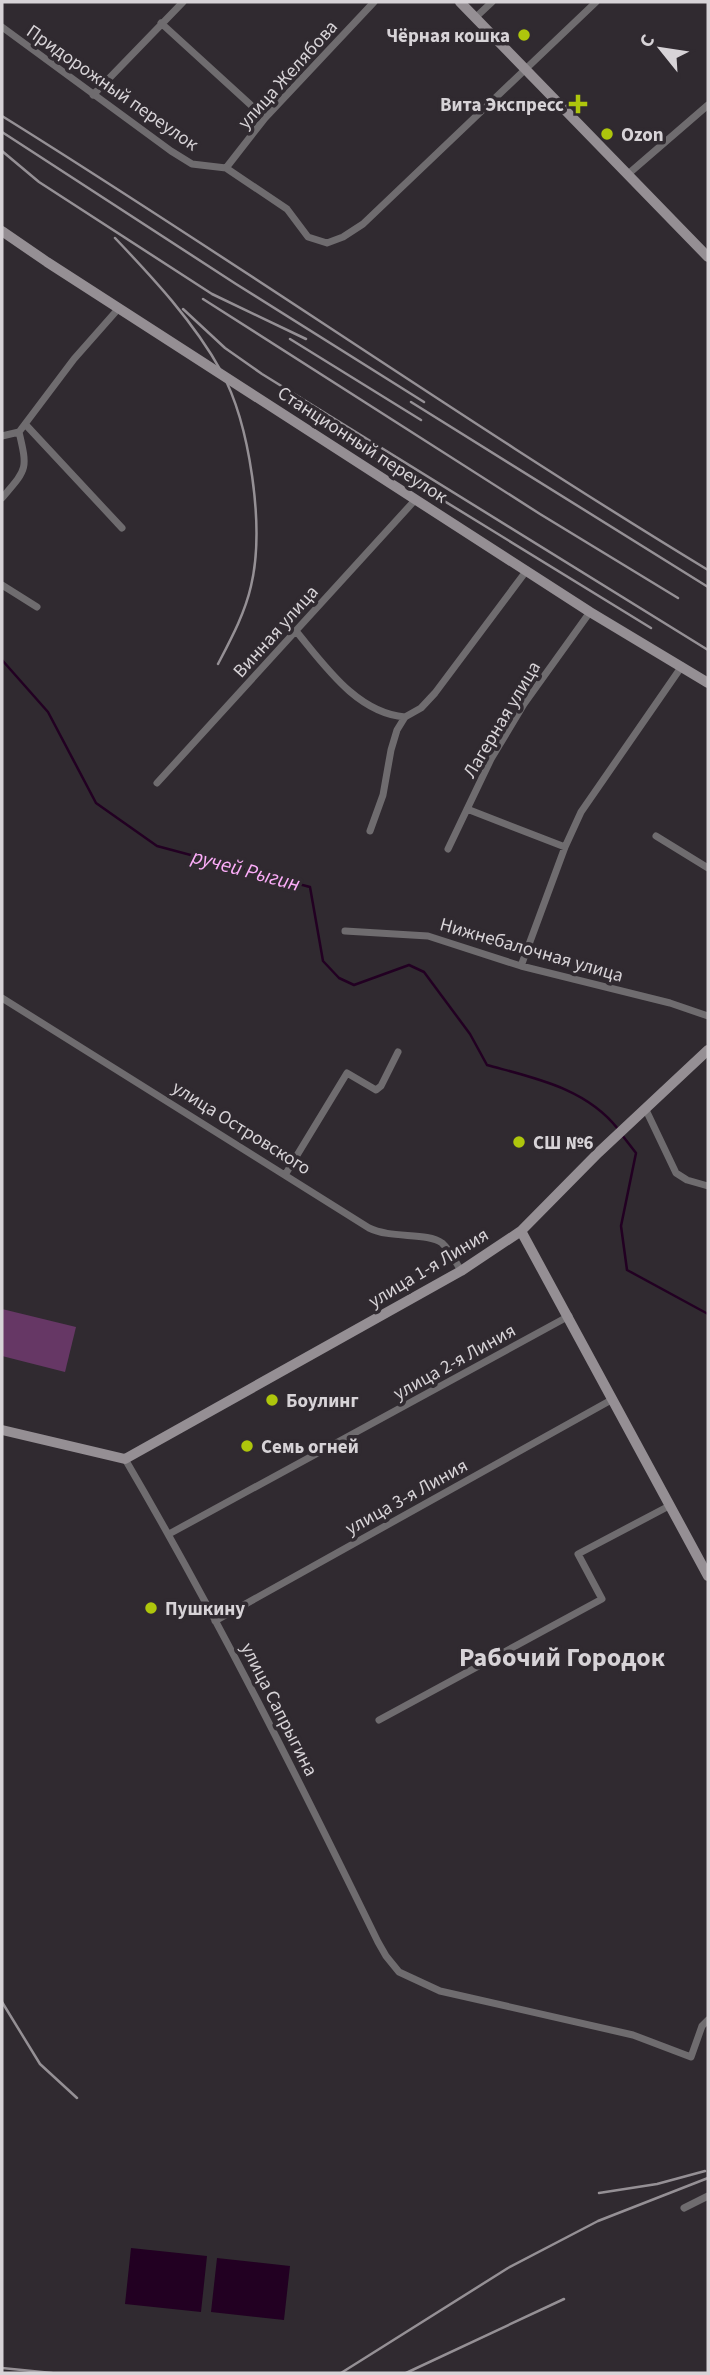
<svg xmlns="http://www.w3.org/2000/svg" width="710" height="2375" font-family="'Source Sans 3',sans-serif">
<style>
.green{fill:#663765}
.water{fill:#202}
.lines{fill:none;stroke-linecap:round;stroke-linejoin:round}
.stream{stroke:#202;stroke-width:2.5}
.street{stroke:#6f6c6f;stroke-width:7}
.secondary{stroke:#958f94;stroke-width:10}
.rail{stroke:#959095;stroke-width:2.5}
.poi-dot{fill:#aec60c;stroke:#302a30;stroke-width:2.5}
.labels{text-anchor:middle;stroke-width:7;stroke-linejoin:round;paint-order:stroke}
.poi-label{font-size:19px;font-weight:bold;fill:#d7d3d7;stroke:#302a30;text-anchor:start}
.street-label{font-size:19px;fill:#d7d3d7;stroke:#302a30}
.water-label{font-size:21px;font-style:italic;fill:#fcadf9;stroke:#302a30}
.district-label{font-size:26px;font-weight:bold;fill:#d7d3d7;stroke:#302a30}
</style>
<rect width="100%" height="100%" fill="#302a30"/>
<path class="green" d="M2,1309L76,1327L65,1372L2,1356Z"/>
<path class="water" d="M131,2248L207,2256L201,2312L125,2304Z
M217,2258L290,2266L284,2320L211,2312Z"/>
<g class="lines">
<path class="stream" d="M2,660L48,712L96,803L157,846L310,887L323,961L339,978L354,985L409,965L424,972L470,1034L487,1065C534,1078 586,1088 618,1129
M622,1135L636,1153L621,1226L627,1270L708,1314"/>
<path class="street" d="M476,17L492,2
M161,23L265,118
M2,27L171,151L192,164L226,168L287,209L308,237L327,243L343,237L363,224L596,2
M93,95L183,2
M226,168L265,118L374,2
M627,175L708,105
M26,425L122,528
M2,436L19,432
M2,498C27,469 28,470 19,432L74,359L119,308
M2,585L37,607
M296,631C325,666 357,713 405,717
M157,783L416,499
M467,809L565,847
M370,831L383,795L391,750L397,730L405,717L421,708L435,693L527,570
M656,836L708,868
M448,849L491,759L524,704L590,612
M345,931L428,936L521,966L670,1003L708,1016
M521,966L565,847L581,812L682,666
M2,998L369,1228C391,1239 427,1232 442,1243C450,1250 456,1262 461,1271
M646,1110L676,1173L687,1180L708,1186
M285,1175L347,1073L376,1090L381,1086L398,1052
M125,1459C217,1616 298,1778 378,1942L386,1956L399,1972L440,1991L633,2035L691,2057L702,2026L708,2020
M169,1534L569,1316
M215,1621L613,1399
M379,1720L602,1599L578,1554L669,1506
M684,2208L708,2196"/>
<path class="secondary" d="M460,2L708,257
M2,231L47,262L590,612L708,683
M521,1231L708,1576
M2,1430L125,1459L461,1271L521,1231L598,1153L708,1050"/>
<path class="rail" d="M2,116C240,264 469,425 708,570
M2,132L236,284L424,402
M2,151L39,182L212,294L306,339
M115,238C153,278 194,322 221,371C250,424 265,527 251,586C245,613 231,639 218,664
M203,299L540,514L678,598
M183,309L225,348L262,374L708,650
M290,339L421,420
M278,393L327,429L651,628
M411,402L708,587
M2,2002L40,2064L77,2098
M599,2193L657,2184L705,2171
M2,2368L52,2373
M341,2373L508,2268L598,2221L708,2178
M406,2373L564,2299"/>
</g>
<g class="poi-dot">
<circle cx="524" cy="35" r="7"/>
<path d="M574.5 93.5h7v7h7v7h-7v7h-7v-7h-7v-7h7z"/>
<circle cx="607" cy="134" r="7"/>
<circle cx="519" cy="1142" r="7"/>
<circle cx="272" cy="1400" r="7"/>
<circle cx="247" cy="1446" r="7"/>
<circle cx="151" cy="1608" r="7"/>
</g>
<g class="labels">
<g class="poi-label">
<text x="510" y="42" text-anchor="end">Чёрная кошка</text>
<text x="564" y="111" text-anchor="end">Вита Экспресс</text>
<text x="621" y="141">Ozon</text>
<text x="533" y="1149">СШ №6</text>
<text x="286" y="1407">Боулинг</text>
<text x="261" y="1453">Семь огней</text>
<text x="165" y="1615">Пушкину</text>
</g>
<g class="street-label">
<text transform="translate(287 74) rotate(-48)" y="7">улица Желябова</text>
<text transform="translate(113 87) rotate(35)" y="7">Придорожный переулок</text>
<text transform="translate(363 444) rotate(33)" y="7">Станционный переулок</text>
<text transform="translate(275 631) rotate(-48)" y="7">Винная улица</text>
<text transform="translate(501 719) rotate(-59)" y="7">Лагерная улица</text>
<text transform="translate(532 949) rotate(16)" y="7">Нижнебалочная улица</text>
<text transform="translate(242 1127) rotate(32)" y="7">улица Островского</text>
<text transform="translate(428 1267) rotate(-31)" y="7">улица 1-я Линия</text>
<text transform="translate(454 1361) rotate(-29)" y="7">улица 2-я Линия</text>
<text transform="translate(406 1496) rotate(-29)" y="7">улица 3-я Линия</text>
<text transform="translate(280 1709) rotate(63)" y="7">улица Сапрыгина</text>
</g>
<g class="water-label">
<text transform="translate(246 870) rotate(15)" y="7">ручей Рыгин</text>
</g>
<g class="district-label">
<text x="562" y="1666">Рабочий Городок</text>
</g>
</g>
<rect width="710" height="2375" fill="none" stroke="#d7d3d7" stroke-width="7"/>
<g transform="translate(661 49) rotate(300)" stroke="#302a30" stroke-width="5" paint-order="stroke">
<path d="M0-5L12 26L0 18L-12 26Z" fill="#d7d3d7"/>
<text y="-10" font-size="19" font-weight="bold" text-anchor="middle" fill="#d7d3d7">С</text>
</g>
</svg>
